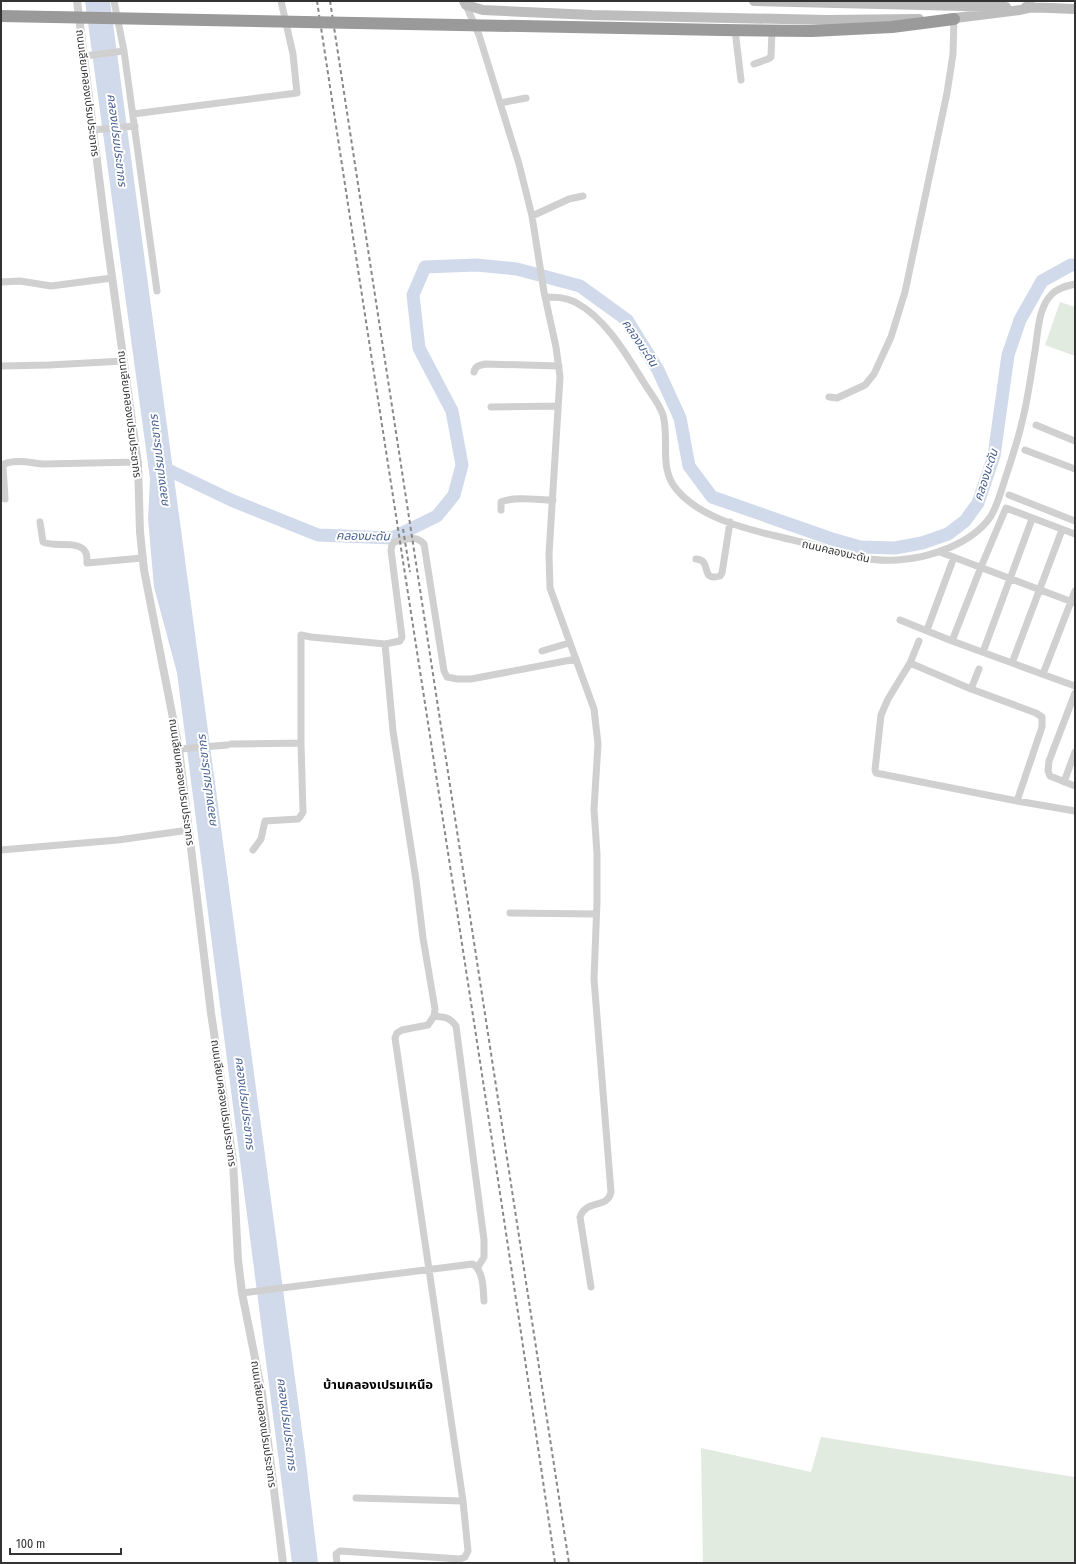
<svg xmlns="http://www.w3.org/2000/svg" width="1076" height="1564" font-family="'Fira Sans Condensed','Noto Sans Thai',sans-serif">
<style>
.green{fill:#e2ebe0}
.water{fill:#d1daeb}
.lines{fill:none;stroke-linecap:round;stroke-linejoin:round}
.river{stroke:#d1daeb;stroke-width:13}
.minor{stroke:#d0d0d0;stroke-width:7}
.tertiary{stroke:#d0d0d0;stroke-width:8}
.secondary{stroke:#bdbdbd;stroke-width:10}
.motorway{stroke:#9a9a9a;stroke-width:12}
.rail{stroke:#888;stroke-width:2;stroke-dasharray:4 3;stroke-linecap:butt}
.motorway-bridge{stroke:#9a9a9a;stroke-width:12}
.labels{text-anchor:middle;stroke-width:4;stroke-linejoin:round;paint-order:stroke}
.street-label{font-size:11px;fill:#333;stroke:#fff}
.water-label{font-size:12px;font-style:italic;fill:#465e8f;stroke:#fff}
.quarter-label{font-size:13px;font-weight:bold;fill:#000;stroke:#fff}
</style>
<rect width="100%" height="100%" fill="#fff"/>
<path class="green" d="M1060,302L1075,307V356L1045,345Z
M821,1437L1075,1477V1563H703L701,1448L811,1472Z"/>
<path class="water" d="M85,1H110L305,1453L318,1563H292L177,673L154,587L148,519L150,479Z"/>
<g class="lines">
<path class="river" d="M160,466L231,500L318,535L392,538L437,516L454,495L462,465L452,411L419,348L413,295L425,267L476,265L517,269L580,286L627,320L658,370L680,418L689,466L712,497L832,539L860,547L895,548L922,543L948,534L965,521L978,503L994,456L1008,355L1020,320L1042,281L1071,265H1075"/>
<path class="minor" d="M114,1L124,51L157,291
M466,5L479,35L519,164L532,216L544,292L556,347L560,377L549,554L550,588L594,709L598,744L594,809L597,854V902L594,979L611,1192C608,1209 586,1199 580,1217L591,1287
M735,30L741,80
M84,56L124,51
M754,64L768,59L771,57L772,30
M500,103L526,98
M133,114L297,93L293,54L281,1
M93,130L135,126
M532,216L569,199L583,196
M1,282L20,281L51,286L112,278
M545,297C555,297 565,297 575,302C607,319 627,356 646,386C652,395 660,405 663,415C670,440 658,468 677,490C700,517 742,528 776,536C791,540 807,543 822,547C847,555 871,562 897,560C930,558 972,544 991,516C998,504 1002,488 1006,476C1012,458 1018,440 1022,422C1028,399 1031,374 1035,351C1038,333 1038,307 1052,294C1057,288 1067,286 1075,284
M1,366L49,365L124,361
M474,372C475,366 480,365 485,364L559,366
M829,397L837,398L865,385L874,374L891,337L905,292L947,93L953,54L954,19
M491,407L558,406
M1036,425L1075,441
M1025,450L1075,469
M1009,495L1075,521
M5,499L3,466L4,464C16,459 31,463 44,464L138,462
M501,510V502C514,496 539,500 553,500
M40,522L43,542C54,548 80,539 86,553C87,556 87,560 87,563L142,558
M940,552L1075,603
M696,559C713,560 699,582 720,576L722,573L730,522
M900,620L952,641L1075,686
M927,630L954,557
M952,641L981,567L1006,508L1075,534
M542,651L569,643
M983,652L1032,519
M910,663L919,641
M1012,663L1062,530
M1043,674L1075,591
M971,689L910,663L888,699L881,715L875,770L876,773L1017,801L1042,727V717L1036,713L971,689L979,669
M1075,693L1049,761L1048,771L1050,776L1075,786
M231,744L301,743V635L311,637L385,644L400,641L402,637L391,550L392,545L394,542C405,540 416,534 424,544L444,671L447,677L457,679H471L576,659
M179,749L227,745
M1064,782L1075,752
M1017,801L1075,811
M1,850L118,840L189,830
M253,850L261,839L265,821L298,819L300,817L303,812L301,743
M510,913L596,914
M434,1016C444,1017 450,1017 456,1026L484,1240V1257L478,1267
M242,1293L473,1264C484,1272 483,1289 484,1301
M356,1498L463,1501
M337,1563L336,1554L340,1551L460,1559L465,1557L468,1551L463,1501L395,1038L397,1033L402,1030L428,1025L434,1016L435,1009L423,938L416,880L393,731L385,644"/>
<path class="tertiary" d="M77,1L107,241L138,464L140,532L144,570L179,749L211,1013L233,1160L238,1260L242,1293L262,1393L283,1563"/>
<path class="secondary" d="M464,1L466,5L483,10L592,15L827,20L919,19
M754,1L1006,7
M1026,7L1075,9
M947,19L1020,10L1033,7"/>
<path class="motorway" d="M722,30L812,31L892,27L954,19"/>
<path class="rail" d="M317,1C396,522 479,1042 555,1563
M330,1L569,1563
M403,529L410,572"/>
<path class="motorway-bridge" d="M1,16L722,30"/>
</g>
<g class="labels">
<g class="street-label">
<text transform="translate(88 93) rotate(83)" y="4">ถนนเลียบคลองเปรมประชากร</text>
<text transform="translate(130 414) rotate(83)" y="4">ถนนเลียบคลองเปรมประชากร</text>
<text transform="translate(836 551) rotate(13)" y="4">ถนนคลองมะดัน</text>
<text transform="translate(182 782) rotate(82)" y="4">ถนนเลียบคลองเปรมประชากร</text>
<text transform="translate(224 1103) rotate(82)" y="4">ถนนเลียบคลองเปรมประชากร</text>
<text transform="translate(264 1424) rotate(82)" y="4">ถนนเลียบคลองเปรมประชากร</text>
</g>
<g class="water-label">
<text transform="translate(117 140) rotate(83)" y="4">คลองเปรมประชากร</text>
<text transform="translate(640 343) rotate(56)" y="4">คลองมะดัน</text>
<text transform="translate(159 461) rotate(-97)" y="4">คลองเปรมประชากร</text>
<text transform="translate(986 475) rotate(-72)" y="4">คลองมะดัน</text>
<text transform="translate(363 536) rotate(1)" y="4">คลองมะดัน</text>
<text transform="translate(207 781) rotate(-97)" y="4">คลองเปรมประชากร</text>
<text transform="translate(245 1103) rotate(83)" y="4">คลองเปรมประชากร</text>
<text transform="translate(287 1424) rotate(83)" y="4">คลองเปรมประชากร</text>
</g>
<g class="quarter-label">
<text x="378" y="1389">บ้านคลองเปรมเหนือ</text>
</g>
</g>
<rect width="1076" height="1564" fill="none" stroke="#333333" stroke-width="4"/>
<path d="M10 1548v6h111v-6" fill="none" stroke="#333333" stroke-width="2"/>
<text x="16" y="1548" font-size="12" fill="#333333" stroke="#ffffff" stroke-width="3" paint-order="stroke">100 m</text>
</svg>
